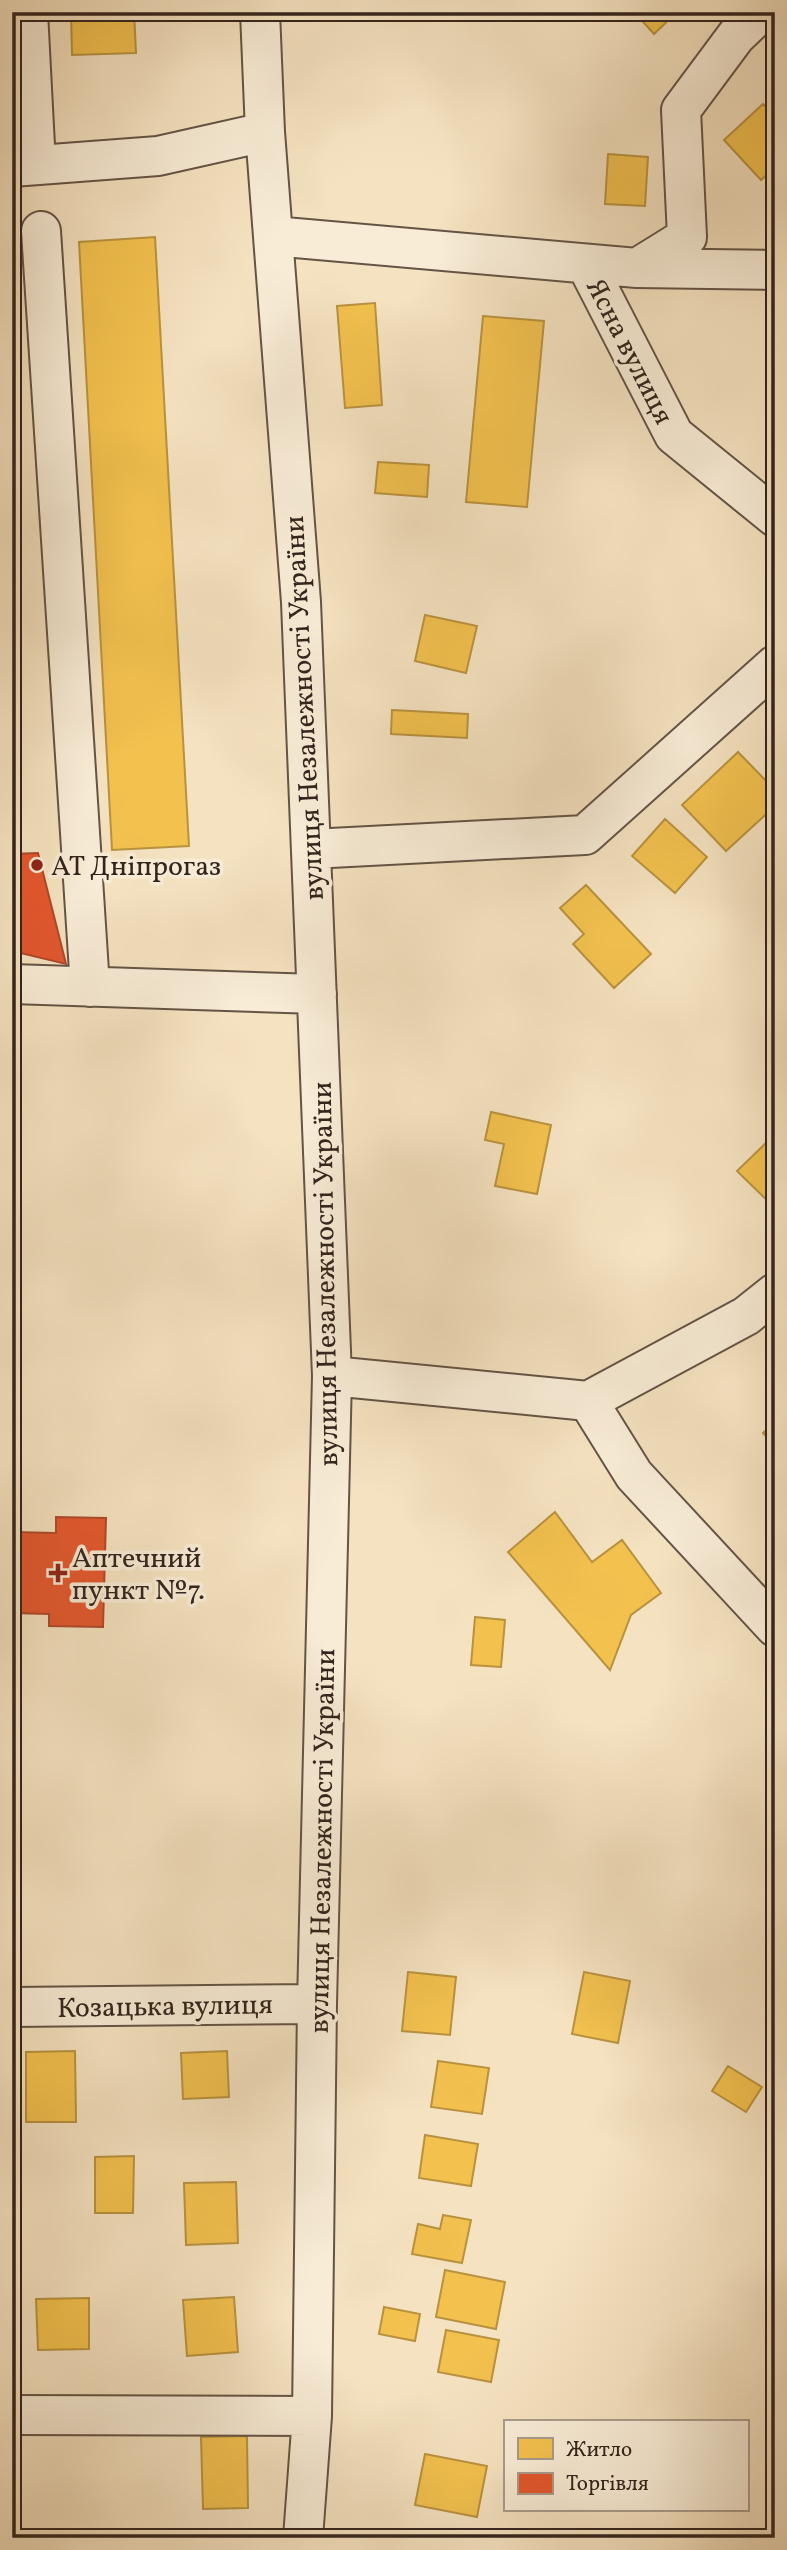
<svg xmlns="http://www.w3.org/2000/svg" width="787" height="2550" font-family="Vollkorn,serif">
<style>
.homes{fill:#f2c14e;stroke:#b9923f;stroke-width:2}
.shops{fill:#e4572e;stroke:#af4829;stroke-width:2}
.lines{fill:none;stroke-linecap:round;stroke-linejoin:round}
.minor-casing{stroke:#645446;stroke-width:42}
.minor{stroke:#f8ecd6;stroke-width:38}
.poi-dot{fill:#8f2418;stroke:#f8ecd6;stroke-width:2.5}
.labels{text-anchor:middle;stroke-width:7;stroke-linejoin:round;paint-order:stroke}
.street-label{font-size:28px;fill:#33241d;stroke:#f8ecd6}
.poi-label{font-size:28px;fill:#33241d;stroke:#f8ecd6;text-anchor:start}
</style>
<rect width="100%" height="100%" fill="#f5e2c0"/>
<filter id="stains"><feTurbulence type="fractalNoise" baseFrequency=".00286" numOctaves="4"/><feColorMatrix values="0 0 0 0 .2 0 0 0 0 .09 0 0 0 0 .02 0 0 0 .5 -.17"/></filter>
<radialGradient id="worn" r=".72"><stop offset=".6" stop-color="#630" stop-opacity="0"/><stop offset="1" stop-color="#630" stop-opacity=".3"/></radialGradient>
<path class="homes" d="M71,12H134L136,53L72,55Z
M634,12H677L654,34Z
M763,104L775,116V167L761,180L724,140Z
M608,154L648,157L645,206L605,204Z
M155,237L189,846L112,850L79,242Z
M375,303L382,405L345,408L337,306Z
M483,316L544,321L527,507L466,502Z
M378,462L429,465L427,497L375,493Z
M425,615L477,626L466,673L415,661Z
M392,710L468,714L467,738L391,734Z
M738,752L775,790V806L726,851L682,805Z
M665,819L707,857L675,893L632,856Z
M586,885L651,954L614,988L573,944L584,934L560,908Z
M491,1112L551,1125L537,1194L495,1186L504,1144L485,1140Z
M772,1137L775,1140V1208L737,1171Z
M775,1422V1445L763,1433Z
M555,1512L592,1562L622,1540L661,1593L631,1615L610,1670L508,1552Z
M475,1617L505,1620L501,1667L471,1665Z
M408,1972L456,1977L450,2035L402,2031Z
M584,1972L630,1981L618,2043L572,2034Z
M75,2051L76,2122H26V2052Z
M227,2051L229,2097L183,2099L181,2053Z
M438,2061L489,2068L482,2114L431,2107Z
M728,2066L762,2087L746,2112L712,2091Z
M425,2135L478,2144L471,2186L419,2178Z
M134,2156L133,2213H95V2157Z
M236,2182L238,2243L186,2245L184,2183Z
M443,2215L471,2220L462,2263L412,2254L418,2224L440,2229Z
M17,2263L19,2299L12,2300V2264Z
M445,2270L505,2282L496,2329L436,2317Z
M234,2297L238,2352L187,2356L183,2300Z
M89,2298V2349L38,2350L36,2299Z
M384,2307L420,2314L415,2341L379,2334Z
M446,2330L499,2340L491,2382L438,2372Z
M247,2436L248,2508L203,2509L201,2437Z
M425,2454L487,2466L477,2517L415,2505Z"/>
<path class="shops" d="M38,853L59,936L66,964L12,951V854Z
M56,1517L106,1518L103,1627L49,1626V1614L12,1613V1532L56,1533Z"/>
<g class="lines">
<g class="minor-casing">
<path id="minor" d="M28,12L36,165
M260,12L265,132L301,602L332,1376L317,2004L312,2416L303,2538
M12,167L158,156L265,132
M41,231L90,987
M273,236L637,268L687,237L681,110L736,36L761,12
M586,264L674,435L775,517
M637,268L775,270
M311,849L585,835L775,665
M12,984L317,994
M332,1376L588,1401L746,1316L775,1293
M588,1401L634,1475L775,1627
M12,2007L317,2004
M12,2415L312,2416"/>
</g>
<use href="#minor" class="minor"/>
</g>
<g class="poi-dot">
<circle cx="37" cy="865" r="7"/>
<path d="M54.5 1562.5h7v7h7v7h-7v7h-7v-7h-7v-7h7z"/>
</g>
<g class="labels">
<g class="street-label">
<text transform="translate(631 351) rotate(63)" y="10">Ясна вулиця</text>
<text transform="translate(303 708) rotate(-93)" y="10">вулиця Незалежності України</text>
<text transform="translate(324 1274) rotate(-91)" y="10">вулиця Незалежності України</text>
<text transform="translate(321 1841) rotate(-89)" y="10">вулиця Незалежності України</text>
<text transform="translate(165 2005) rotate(-1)" y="10">Козацька вулиця</text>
</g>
<g class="poi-label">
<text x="51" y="875">АТ Дніпрогаз</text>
<text x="72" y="1567">Аптечний<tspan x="72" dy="32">пункт №7.</tspan></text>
</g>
</g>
<rect width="787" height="2550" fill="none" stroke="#f5e2c0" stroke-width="42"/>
<rect x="14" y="14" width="759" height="2522" fill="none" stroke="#33241d" stroke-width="3.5"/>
<rect x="21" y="21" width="745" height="2508" fill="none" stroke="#33241d" stroke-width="2"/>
<rect x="504" y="2420" width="245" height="91" fill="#f8ecd6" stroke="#a99c8c" stroke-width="2"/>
<rect x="518" y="2438" width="35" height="21" fill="#f2c14e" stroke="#a99c8c" stroke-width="2"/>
<text x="566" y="2456" font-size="21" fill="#33241d">Житло</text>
<rect x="518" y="2473" width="35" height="21" fill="#e4572e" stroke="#a99c8c" stroke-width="2"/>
<text x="566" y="2490" font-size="21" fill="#33241d">Торгівля</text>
<rect width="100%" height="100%" filter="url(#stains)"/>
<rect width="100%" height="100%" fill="url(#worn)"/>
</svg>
